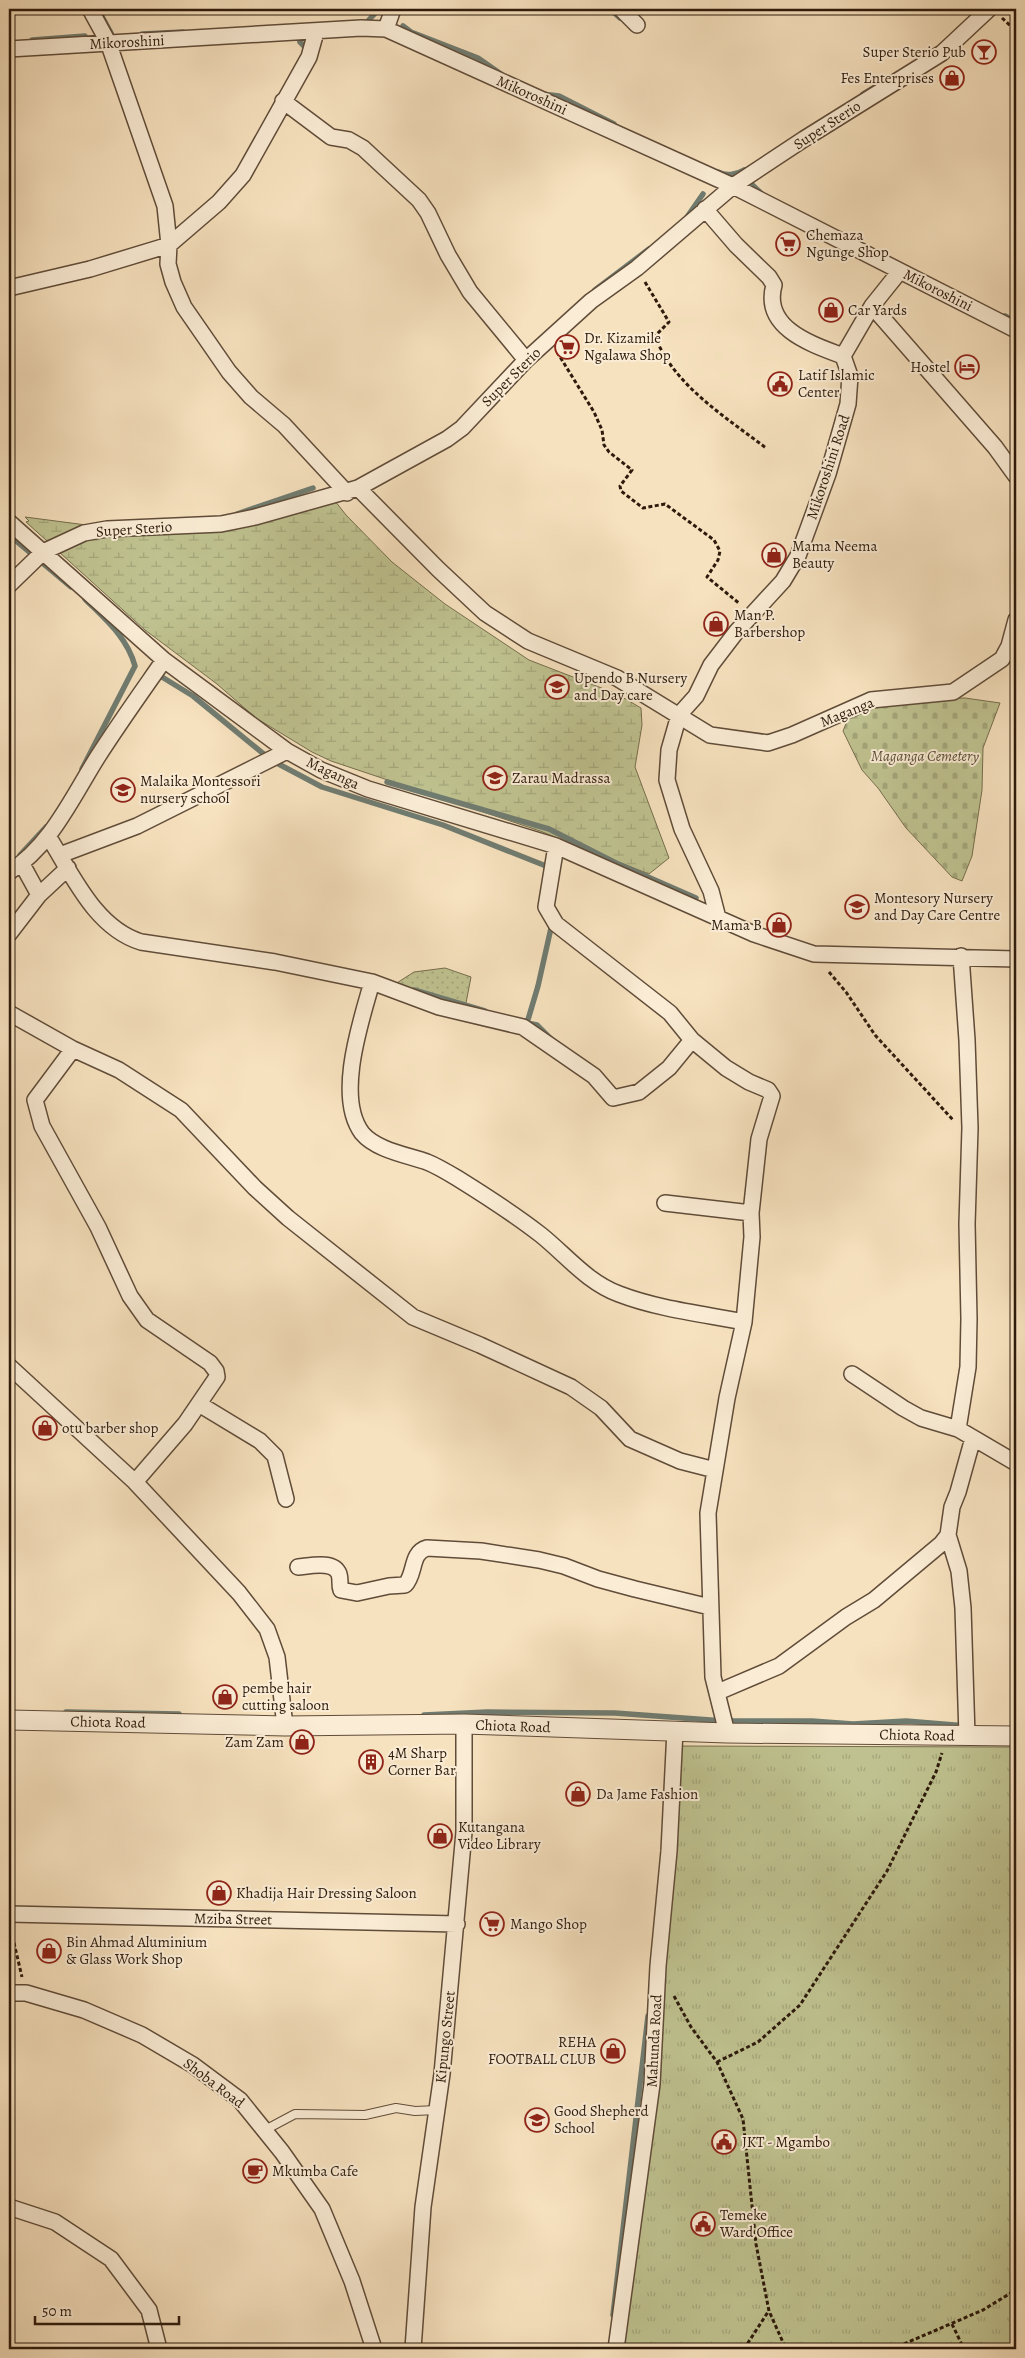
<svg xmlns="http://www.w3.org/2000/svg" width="1025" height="2358" font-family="Alegreya,serif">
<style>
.grass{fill:url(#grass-dots);stroke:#766e4e}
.wetland{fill:url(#wetland-marsh);stroke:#766e4e}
.cemetery{fill:url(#cemetery-stones);stroke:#766e4e}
.park{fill:url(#park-tufts);stroke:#766e4e}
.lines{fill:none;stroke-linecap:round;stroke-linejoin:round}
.stream{stroke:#707c71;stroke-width:5.5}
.service-casing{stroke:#604c39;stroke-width:10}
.minor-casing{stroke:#604c39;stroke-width:18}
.tertiary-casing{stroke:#604c39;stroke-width:21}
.path{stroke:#2d1a0c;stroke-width:3;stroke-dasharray:4 2.5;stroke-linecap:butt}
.service{stroke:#faecd5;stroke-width:8}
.minor{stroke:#faecd5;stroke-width:15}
.tertiary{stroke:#faecd5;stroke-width:19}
.labels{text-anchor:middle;stroke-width:4;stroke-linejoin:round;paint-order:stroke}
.street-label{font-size:15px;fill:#2d1a0c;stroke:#faecd5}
.poi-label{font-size:15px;fill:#2d1a0c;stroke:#faecd5;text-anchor:start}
.park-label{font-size:15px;font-style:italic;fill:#594c34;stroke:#faecd5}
</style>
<defs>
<pattern id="grass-dots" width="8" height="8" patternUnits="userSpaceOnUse" patternTransform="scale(1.25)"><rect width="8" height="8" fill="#bfc290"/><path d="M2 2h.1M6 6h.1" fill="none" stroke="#a4a67b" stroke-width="1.8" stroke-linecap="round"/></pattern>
<pattern id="wetland-marsh" width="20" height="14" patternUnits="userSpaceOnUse" patternTransform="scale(1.25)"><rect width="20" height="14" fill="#bfc290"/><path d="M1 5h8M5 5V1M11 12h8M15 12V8" fill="none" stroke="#a4a67b"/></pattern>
<pattern id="cemetery-stones" width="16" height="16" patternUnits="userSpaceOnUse" patternTransform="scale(1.25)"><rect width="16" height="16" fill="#bfc290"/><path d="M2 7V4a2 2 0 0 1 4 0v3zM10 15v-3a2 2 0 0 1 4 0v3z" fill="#a4a67b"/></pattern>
<pattern id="park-tufts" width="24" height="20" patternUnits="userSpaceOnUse" patternTransform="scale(1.25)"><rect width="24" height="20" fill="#bfc290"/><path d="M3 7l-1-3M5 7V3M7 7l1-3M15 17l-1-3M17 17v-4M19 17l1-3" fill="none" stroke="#a4a67b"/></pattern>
</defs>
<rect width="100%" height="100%" fill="#f7e2bf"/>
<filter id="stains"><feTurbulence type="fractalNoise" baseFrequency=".004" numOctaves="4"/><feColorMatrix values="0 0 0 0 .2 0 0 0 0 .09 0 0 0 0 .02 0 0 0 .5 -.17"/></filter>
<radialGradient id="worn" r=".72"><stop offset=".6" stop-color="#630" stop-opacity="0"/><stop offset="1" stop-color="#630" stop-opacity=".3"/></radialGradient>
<path class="grass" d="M445,968L471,977L465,1008L392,986L414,972Z"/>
<path class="wetland" d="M328,492L346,515L392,562L445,604L529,660L617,694L641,708L642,725L635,767L669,858L649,874L540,831L331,761L312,752L256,718L217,684L145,630L26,522L29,521L25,517L94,526L198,524Z"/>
<path class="cemetery" d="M965,698L1000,703L983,748L982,790L972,856L962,881L952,877L906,828L878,788L862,770L843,731L848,719L860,709L924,699Z"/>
<path class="park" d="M674,1746L1016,1747V2349H616L665,1949Z"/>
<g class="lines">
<path class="stream" d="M610,9L620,18
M99,11L111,33
M362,23L367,22L379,9
M403,26L411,32L478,58L501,74
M142,34L183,32
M32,40L85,36
M300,42L305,47V54
M542,94L559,96L614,124
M863,94L883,82
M718,172C726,176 736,175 744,170
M745,178L762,194
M687,217L703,194
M595,290L649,249
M1005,316L1016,322
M237,514L313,488
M9,535L71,587
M162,677L193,696L271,760L322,787L443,825L546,866L547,871
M82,769L135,666C127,637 106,620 85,599
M387,782L549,829L616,863L696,898
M20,855L46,827
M414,990L485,1011
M523,1021L527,1023L538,986L551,928L549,922
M527,1023L537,1025L551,1039
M66,1712L179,1714
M424,1715L487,1712L615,1713L724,1721H812L853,1724L906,1721L967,1726
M613,2315L648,2016"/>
<g class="service-casing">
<path id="service" d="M265,2130L295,2114L365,2115L396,2108L415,2111L437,2110"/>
</g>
<g class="minor-casing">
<path id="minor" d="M90,9L108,42L165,206L169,245L168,264L173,282L184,307L229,372L251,397L284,425L347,493
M621,9L637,25
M386,29L393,9
M9,49L361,28L386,29L733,186L1016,330
M283,101L331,137L349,140L363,148L419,200L428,213L448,255L470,292L526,360
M705,209L736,245L769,277L774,285C762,328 811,344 843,356
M9,288L90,269L169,245L219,202L243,175L309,57L316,32
M872,306L995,447L1016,476
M358,488L438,569L485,613L528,641L617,678L710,735L768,743L792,735L871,700L953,692L1002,659L1009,646L1016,620
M9,522L164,660L287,751L321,770L368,789L556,846L754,934L814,954L1016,959
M9,585L43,552L84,533L107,529L221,524L255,517L358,488L447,439L462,428L526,360L591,301L637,268L733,186L804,139L942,53L989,9
M48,836C72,874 95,928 141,942L275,962L372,982L439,1007L523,1027L594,1076L613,1098L639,1092L669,1068L692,1040
M556,846L546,907L556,924L670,1013L692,1040L726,1068L749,1082L768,1090L772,1096L759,1139L751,1213L752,1237L744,1322L727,1398L708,1513L713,1677L727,1733
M60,855L137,826L287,751
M9,872C50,847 72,798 97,758C118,725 141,693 164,660
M39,895L68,868
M718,918L711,891L682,829L667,780L669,750L679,715L696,696L711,665L737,631L783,581L798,556L828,474L848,404L850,376L843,356L872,306L900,271
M9,934L39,895L22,864
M372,982C361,1021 335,1097 362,1133C376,1150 407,1155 427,1162C437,1166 447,1172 457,1178C486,1196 514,1214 541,1235C567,1256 587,1282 619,1294C658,1309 703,1314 744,1322
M9,1013L73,1049L119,1070L181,1110L255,1188L288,1218L413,1317L480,1345L571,1387L601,1408L630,1439L680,1461L715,1470
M73,1049L35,1100L42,1126L98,1227L130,1296L147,1320L210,1363L216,1371L217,1377L185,1424L135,1482
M665,1203L751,1213
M9,1366L135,1482L239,1593L267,1629L277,1657L285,1726
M852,1374L903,1408L921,1418L958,1429L1016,1463
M199,1404L260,1441L275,1456L286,1499
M958,1429L968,1367L969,1319L967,1224L970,1128L967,1040L961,956
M948,1535L959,1571L963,1608L967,1736
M298,1567C310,1566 334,1560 339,1574C341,1580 339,1585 341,1590L357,1593L389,1586L405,1585C416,1574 410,1553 427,1548L481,1551L539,1560L564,1566L598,1579L635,1589L710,1607
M718,1692L779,1666L846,1617L874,1600L941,1544L948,1535L952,1507L958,1492L973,1438
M9,1914L457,1924
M9,1993H26L84,2010L142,2035L193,2065L240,2100L282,2152L322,2209L352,2281L374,2349
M9,2207L55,2222L111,2259L149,2310L159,2349
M413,2349L423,2207L442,2074L464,1832V1724
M616,2349L652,2084L658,1966L669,1851L675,1730"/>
</g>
<g class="tertiary-casing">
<path id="tertiary" d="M9,1720L285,1726L464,1724L727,1733L1016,1736"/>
</g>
<path class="path" d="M1002,18L1016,31
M645,282L669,322L655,336C673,385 727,418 766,448
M557,352L594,412L602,430L604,445L609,452L632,470L620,486L621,491L643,508L665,504L714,540L720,551L718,560L707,577L740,604
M829,972L846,992L875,1035L953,1120
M11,1930L22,1977
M674,1996L691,2027L717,2062L743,2119L756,2244L769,2311L786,2349
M717,2062L758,2042L800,2005L887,1871L936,1772L942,1753
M952,2324L964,2349
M744,2349L768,2312
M892,2349L983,2310L1014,2291L1016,2280"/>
<use href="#service" class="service"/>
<use href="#minor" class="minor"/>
<use href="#tertiary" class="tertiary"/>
</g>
<defs>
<g id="bar-ring" transform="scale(1.25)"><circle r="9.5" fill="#faecd5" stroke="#8f2418" stroke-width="1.5"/><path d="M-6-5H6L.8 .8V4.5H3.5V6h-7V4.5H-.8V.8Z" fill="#8f2418"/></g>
<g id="shop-ring" transform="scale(1.25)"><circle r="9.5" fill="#faecd5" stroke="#8f2418" stroke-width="1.5"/><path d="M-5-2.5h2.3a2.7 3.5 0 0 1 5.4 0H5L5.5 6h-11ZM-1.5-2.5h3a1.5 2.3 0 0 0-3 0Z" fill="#8f2418"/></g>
<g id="supermarket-ring" transform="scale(1.25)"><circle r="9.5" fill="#faecd5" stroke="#8f2418" stroke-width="1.5"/><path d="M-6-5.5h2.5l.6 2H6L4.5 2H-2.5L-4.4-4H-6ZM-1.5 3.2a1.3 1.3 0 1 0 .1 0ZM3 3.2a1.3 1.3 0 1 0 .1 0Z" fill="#8f2418"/></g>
<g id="hotel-ring" transform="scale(1.25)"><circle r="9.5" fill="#faecd5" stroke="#8f2418" stroke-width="1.5"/><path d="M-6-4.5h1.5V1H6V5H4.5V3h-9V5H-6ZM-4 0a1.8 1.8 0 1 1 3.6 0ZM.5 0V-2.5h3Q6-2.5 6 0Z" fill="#8f2418"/></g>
<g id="civic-ring" transform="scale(1.25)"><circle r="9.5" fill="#faecd5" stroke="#8f2418" stroke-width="1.5"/><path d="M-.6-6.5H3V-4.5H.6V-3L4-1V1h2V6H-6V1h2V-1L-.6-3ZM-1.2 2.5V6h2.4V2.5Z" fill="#8f2418"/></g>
<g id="school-ring" transform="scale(1.25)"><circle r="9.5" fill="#faecd5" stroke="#8f2418" stroke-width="1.5"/><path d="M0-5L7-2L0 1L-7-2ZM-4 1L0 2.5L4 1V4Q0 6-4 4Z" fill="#8f2418"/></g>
<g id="building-ring" transform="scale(1.25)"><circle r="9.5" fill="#faecd5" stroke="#8f2418" stroke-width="1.5"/><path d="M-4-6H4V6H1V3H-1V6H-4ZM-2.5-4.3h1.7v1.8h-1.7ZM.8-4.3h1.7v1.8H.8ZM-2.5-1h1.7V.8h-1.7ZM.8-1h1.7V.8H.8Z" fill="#8f2418"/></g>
<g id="cafe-ring" transform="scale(1.25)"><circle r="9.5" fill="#faecd5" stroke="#8f2418" stroke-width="1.5"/><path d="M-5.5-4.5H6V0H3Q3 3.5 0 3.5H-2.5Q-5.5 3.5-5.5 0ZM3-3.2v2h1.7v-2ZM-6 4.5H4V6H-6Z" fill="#8f2418"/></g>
</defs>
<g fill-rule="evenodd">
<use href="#bar-ring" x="984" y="52"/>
<use href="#shop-ring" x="952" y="78"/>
<use href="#supermarket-ring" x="788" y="244"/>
<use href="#shop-ring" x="831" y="310"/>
<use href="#supermarket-ring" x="567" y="347"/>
<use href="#hotel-ring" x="967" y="367"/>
<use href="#civic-ring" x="780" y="384"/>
<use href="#shop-ring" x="774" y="555"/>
<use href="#shop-ring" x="716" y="624"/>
<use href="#school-ring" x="557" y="687"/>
<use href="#school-ring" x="495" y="778"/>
<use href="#school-ring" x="123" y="790"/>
<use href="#school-ring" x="857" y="907"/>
<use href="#shop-ring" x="779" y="925"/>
<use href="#shop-ring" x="45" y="1428"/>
<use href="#shop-ring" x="225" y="1697"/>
<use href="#shop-ring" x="302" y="1742"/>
<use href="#building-ring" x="371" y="1762"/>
<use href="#shop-ring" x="578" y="1794"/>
<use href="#shop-ring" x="440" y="1836"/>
<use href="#shop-ring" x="219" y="1893"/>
<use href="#supermarket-ring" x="492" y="1924"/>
<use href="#shop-ring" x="49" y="1951"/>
<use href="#shop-ring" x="613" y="2051"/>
<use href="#school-ring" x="537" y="2120"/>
<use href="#civic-ring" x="724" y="2142"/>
<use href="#cafe-ring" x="255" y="2171"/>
<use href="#civic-ring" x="703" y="2224"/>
</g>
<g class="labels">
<g class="street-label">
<text transform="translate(127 42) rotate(-3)" y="5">Mikoroshini</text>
<text transform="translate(532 95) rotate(24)" y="5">Mikoroshini</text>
<text transform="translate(827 125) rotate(-33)" y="5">Super Sterio</text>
<text transform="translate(938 290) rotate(27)" y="5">Mikoroshini</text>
<text transform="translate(511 377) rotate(-45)" y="5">Super Sterio</text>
<text transform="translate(828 467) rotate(-72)" y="5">Mikoroshini Road</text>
<text transform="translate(134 529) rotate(-4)" y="5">Super Sterio</text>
<text transform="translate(847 712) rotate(-22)" y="5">Maganga</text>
<text transform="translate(333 773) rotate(25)" y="5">Maganga</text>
<text transform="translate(108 1722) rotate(1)" y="5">Chiota Road</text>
<text transform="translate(513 1726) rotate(2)" y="5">Chiota Road</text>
<text transform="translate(917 1735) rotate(1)" y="5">Chiota Road</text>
<text transform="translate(233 1919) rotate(1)" y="5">Mziba Street</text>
<text transform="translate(445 2037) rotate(-84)" y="5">Kipungo Street</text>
<text transform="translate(654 2041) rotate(-87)" y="5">Mahunda Road</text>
<text transform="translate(214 2083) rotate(37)" y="5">Shoba Road</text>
</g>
<g class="poi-label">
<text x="966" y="57" text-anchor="end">Super Sterio Pub</text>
<text x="934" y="83" text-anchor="end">Fes Enterprises</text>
<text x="806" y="240">Chemaza<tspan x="806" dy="17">Ngunge Shop</tspan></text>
<text x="848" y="315">Car Yards</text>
<text x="584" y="343">Dr. Kizamile<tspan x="584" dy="17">Ngalawa Shop</tspan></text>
<text x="950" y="372" text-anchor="end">Hostel</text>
<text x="798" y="380">Latif Islamic<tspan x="798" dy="17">Center</tspan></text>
<text x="792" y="551">Mama Neema<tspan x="792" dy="17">Beauty</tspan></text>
<text x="734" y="620">Man P.<tspan x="734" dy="17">Barbershop</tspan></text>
<text x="574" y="683">Upendo B Nursery<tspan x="574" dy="17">and Day care</tspan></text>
<text x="512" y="783">Zarau Madrassa</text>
<text x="140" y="786">Malaika Montessori<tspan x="140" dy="17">nursery school</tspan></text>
<text x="874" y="903">Montesory Nursery<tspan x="874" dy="17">and Day Care Centre</tspan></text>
<text x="762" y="930" text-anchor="end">Mama B</text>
<text x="62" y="1433">otu barber shop</text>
<text x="242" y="1693">pembe hair<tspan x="242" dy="17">cutting saloon</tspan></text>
<text x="284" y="1747" text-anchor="end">Zam Zam</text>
<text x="388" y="1758">4M Sharp<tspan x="388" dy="17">Corner Bar</tspan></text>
<text x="596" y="1799">Da Jame Fashion</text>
<text x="458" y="1832">Kutangana<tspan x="458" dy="17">Video Library</tspan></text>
<text x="236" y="1898">Khadija Hair Dressing Saloon</text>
<text x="510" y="1929">Mango Shop</text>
<text x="66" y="1947">Bin Ahmad Aluminium<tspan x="66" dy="17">&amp; Glass Work Shop</tspan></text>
<text x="596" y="2047" text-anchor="end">REHA<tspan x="596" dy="17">FOOTBALL CLUB</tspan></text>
<text x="554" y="2116">Good Shepherd<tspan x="554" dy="17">School</tspan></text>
<text x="742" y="2147">JKT - Mgambo</text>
<text x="272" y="2176">Mkumba Cafe</text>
<text x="720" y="2220">Temeke<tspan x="720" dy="17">Ward Office</tspan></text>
</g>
<g class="park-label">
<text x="925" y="761">Maganga Cemetery</text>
</g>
</g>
<rect width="1025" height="2358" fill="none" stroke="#f7e2bf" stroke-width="30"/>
<rect x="10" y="10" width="1005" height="2338" fill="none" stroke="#2d1a0c" stroke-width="2.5"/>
<rect x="15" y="15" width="995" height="2328" fill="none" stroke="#2d1a0c"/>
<path d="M35 2316v8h144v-8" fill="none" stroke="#2d1a0c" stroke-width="2.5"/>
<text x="42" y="2316" font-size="15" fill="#2d1a0c" stroke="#faecd5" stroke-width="4" paint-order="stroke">50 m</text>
<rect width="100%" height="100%" filter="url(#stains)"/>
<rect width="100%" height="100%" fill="url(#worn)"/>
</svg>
